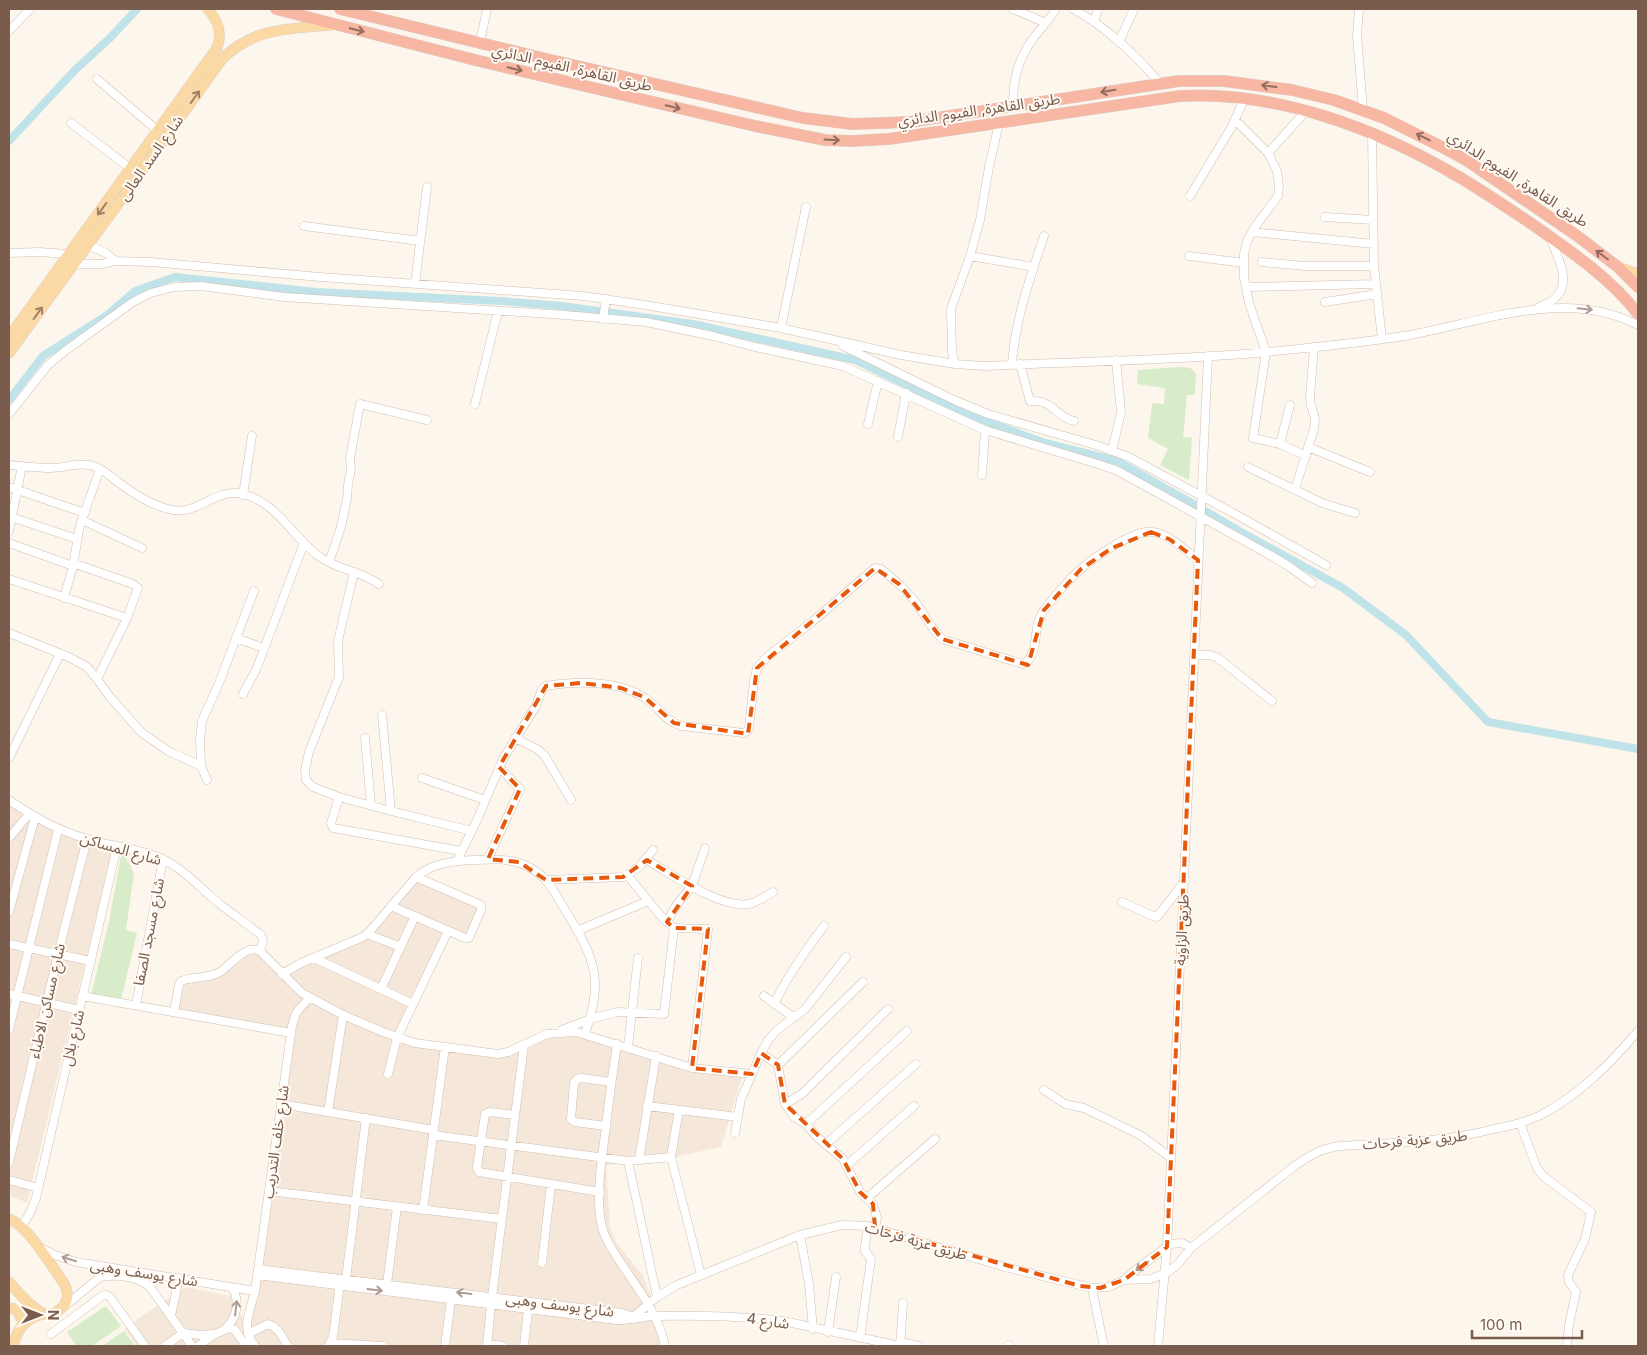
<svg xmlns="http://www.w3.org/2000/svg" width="1647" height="1355" font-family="Inter,'Noto Sans Arabic',sans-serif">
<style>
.residential{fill:#f5e8da}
.green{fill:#d8ecc9}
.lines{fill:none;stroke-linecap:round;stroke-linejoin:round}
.canal{stroke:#bfe3e8;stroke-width:8}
.minor-casing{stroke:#d1beb0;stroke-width:9}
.major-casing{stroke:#dad1cd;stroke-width:11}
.highway-casing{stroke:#dad1cd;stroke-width:12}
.minor{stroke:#fff;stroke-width:8}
.major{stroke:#fbd9a5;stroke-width:10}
.highway{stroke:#f7b7a3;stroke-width:11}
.oneway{stroke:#936e5e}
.oneway2{stroke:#a18267}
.oneway3{stroke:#af9d94}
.marked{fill:none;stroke:#e8590c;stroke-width:4;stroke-dasharray:10 6;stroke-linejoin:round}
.labels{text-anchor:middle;stroke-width:4;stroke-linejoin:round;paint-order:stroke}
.street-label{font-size:15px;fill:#7a5c4d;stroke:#fffaf3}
</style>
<rect width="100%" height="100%" fill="#fdf6ec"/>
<path class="residential" d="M9,795L36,815L79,833L114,843L27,1203L9,1195Z
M416,875L485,905L469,941L450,933L400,1036L418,1040L497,1051L508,1049L572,1029L612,1038L695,1065L744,1069L721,1147L662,1160L606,1165L610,1227L616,1242L643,1276L657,1312L667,1346H137L124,1328L186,1287L230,1296L247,1324L246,1307L252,1282L290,1035L172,1013L178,983L206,975L259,948L282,968L360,937Z"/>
<path class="green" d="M1180,367L1190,368L1196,373L1195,395H1187L1183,437L1192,438L1189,480L1160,465L1168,449L1148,438L1152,403L1164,404L1165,388L1137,384L1138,370Z
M123,852L134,873L126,930L137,933L121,1000L91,995L109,922L120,860Z
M106,1306L121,1326L92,1346H76L67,1332Z
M124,1331L135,1346H102Z"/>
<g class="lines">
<path class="canal" d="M9,141L75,70L110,38L137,9
M9,400L43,356L106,316L135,291L175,277L317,292L500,301L562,306L693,324L855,360L964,413L1045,443L1117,461L1190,502L1241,532L1343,588L1406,635L1488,722L1638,749"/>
<g class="minor-casing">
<path id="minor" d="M1013,9L1046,23
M1073,9C1107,27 1135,55 1160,83
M1359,9L1357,35L1363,110
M1094,22L1098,9
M9,31L30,9
M480,42L487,9
M1119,42L1134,9
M97,79L158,131
M1013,106C1013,84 1016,65 1028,46C1036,33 1048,22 1056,9
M1235,120L1268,153L1277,171L1279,186L1278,196L1255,227L1247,241L1244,254V278L1249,303L1266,352L1253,438L1280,444L1306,456
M71,123L131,169
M1372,133L1374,266L1382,339
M1268,153L1306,111
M1190,196L1231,128L1245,98
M1325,217L1373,220
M304,226L420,241
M1252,232L1374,244
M88,245L106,253L115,261
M9,253L39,252L68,254
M970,256L1034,267
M1189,256L1244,263
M1262,262L1305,266H1374
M74,264H102L115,261L151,262L320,277L583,296L645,305L781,328L901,355L955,364L985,366C1079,361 1174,361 1267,352C1315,347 1363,343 1410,335C1485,321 1565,288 1638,325
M415,284L427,187
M1246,287L1376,284
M1325,302L1377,294
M1539,307C1543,305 1549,303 1553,300C1574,284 1557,256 1550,238
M603,319L606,299
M781,328L806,207
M843,346L954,400L988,414L1096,445L1129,457L1235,514L1326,565
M955,364L952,352L951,309L970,256L980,220L989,167L999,123
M1012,364C1015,320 1030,278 1044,236
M1020,364L1030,401C1034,401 1038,401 1042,402C1055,406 1059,418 1074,421
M475,404L498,311
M9,414L48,365L65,351L133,302L151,293L174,287L201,286L284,297L565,315L646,322L713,336L755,347L843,366L985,430L1098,464L1118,471L1270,555L1290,567L1312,583
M868,424L878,381
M898,437L906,393
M1280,444L1290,405
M1308,447L1370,472
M1112,451L1121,412L1116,360
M9,465C23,466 37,468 51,468C65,468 82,461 96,467C104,470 111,477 118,482C133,493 149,504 168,509C195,517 213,491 237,493C276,498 291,537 320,557C338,570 361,571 379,584
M1248,467L1322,503L1355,513
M982,475L985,430
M9,487L85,513
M1295,489L1314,429L1315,418L1311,406L1310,397L1314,347
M243,495L252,436
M11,517L77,539
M82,520L142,548
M9,531L22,466
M9,543L73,566
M329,562L341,527L347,499L348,485L351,469L350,458L360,404L427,420
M73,563L133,584L138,588L127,618L97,679
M354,572L338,641L339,677L309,752L305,770L306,780L313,787L339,797L391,811L472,831
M9,579L127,618
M64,598L73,566L80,525L100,469
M9,633L69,657L87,667L97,679L110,697L141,732L168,751L201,766
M236,638L264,648
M1195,655H1210L1218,658L1272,701
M243,694L256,670L304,543
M382,715L391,811
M365,738L371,805
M515,738L537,749L545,756L571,800
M9,758L60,654
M422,778L485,800
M207,780L201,766L200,740L202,721L219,683L254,591
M339,797L331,823L333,828L461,851
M9,800C34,817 57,830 87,839C110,846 140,849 161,858C184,869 201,889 221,905C234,915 248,925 261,935L263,941L260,951
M9,838L29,814
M488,859L520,789L499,767
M647,860C671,874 721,909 749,904C757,902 765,897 773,892
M457,861L477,820L503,759L536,706L542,689L546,686C577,681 618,680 645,698C661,708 662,720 682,726L744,733L747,731L749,728L754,681L757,668L767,657L812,622L875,568L881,569L899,584L914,600L934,630L942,639L1023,664L1027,662C1039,649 1033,630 1041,615C1048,603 1071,577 1082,568C1096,556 1135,529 1153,532C1169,534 1185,550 1198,560
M546,880L623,877L639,867L653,850
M1122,902L1153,916L1157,917L1185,881
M391,906L465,938H469L481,910V905L416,877
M9,912L35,817
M667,922L677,904L692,886L705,848
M674,928L708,929L692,1068
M577,931L648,901
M367,934L401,947
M9,944L91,961
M314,958L413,1004
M282,974L301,963L363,937L370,931L416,877C431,863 454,861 474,860C492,859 510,858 527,866C533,869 540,874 545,879C552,887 557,896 562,905C576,928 594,954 595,982C596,1000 590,1017 585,1034
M381,989L415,916
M9,994L79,1010
M82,996L291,1033
M764,996L793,1017
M774,1004C788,975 805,951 824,926
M136,1005L163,859
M174,1012L179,985L181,981C193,976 208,979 220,972C232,964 245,944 260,951L302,993L343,1015L383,1032L415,1043L498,1054L508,1052L547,1034L576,1032L692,1068L752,1074L761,1053L778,1065L785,1104L794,1117L806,1124L817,1137L843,1159L860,1192L873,1204L877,1218L875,1228
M9,1029L58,830
M562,1030L590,1019L618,1012L664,1014L674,928L660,915L627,875
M617,1044C613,1071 609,1099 606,1127C602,1157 592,1213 607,1240C625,1275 657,1305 665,1346
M628,1047L638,958
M761,1053L769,1039L777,1030L805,1009L846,957
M778,1065L863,982
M388,1074L397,1038L448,931
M1044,1090L1065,1104L1084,1108L1140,1135L1170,1157
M281,1104L434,1130
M785,1104L802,1094L888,1009
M647,1106L738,1117
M679,1110L671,1157L701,1275
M328,1112L343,1015
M515,1115L490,1112L485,1114L477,1167L479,1172L600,1192
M1520,1123L1537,1168L1543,1176L1591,1212L1585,1239L1568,1275L1569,1282L1576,1292L1569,1325L1567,1346
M806,1124L907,1031
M606,1126L575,1122L571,1119L574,1083L577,1079L581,1078L611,1082
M735,1133L741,1099L752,1074
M433,1135L628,1161L671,1157
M826,1144L916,1064
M639,1160L656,1056
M628,1161L657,1297
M9,1162L58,954L87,839
M846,1166L914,1106
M9,1180L38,1188
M269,1191L502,1219
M867,1198L935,1139
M423,1210L445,1047
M22,1226L30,1213L36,1198L117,847
M800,1235L809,1284L813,1329
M39,1247L55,1255L76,1262L255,1291
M542,1263L551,1184
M258,1269L622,1313L633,1317
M257,1275L617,1320C628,1321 643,1316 655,1316C697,1315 741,1316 783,1321L900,1346
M346,1279L366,1118
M1124,1280L1151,1279L1168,1272L1177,1265L1191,1248L1292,1168C1307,1157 1321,1148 1340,1146C1392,1143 1444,1142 1494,1129C1510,1126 1526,1122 1541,1115C1580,1094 1610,1064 1638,1031
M387,1284L397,1207
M1092,1288L1103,1342
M65,1306L100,1277C116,1274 138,1276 150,1287L192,1346
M171,1316L179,1278
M633,1317L657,1297L677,1285L800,1235L842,1225L868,1226L1005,1267L1092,1288L1109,1287L1124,1280L1137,1269L1171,1244L1182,1243L1191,1248
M226,1328C237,1318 241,1299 231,1287
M828,1332L836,1277
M51,1334L102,1296L106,1295L110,1297L145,1346
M248,1334L268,1324C278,1327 282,1337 288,1346
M860,1338L871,1259L865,1251V1246L868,1226
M900,1342L919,1346
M331,1343L383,1346
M488,1344L503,1346
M165,1346L183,1333L200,1335L213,1334
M198,1346L215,1334L229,1328L235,1330L246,1346
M255,1346C240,1328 250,1311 255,1291L292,1026L296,1013L309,998
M328,1346L333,1337L340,1283
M445,1346L451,1300
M487,1346L491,1305L524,1045
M524,1346L528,1310
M900,1346L903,1303
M1009,1346V1345
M1158,1346L1167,1247L1208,356"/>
</g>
<g class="major-casing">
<path id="major" d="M1618,267L1638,274
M9,337L217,48C223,33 218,21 208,9
M9,353L129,189L222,59C255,27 289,29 332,25
M9,1219C27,1225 51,1265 63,1282C70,1293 69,1305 56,1312C53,1314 49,1315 45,1314C33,1310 17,1291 9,1282
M9,1308L16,1309L24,1323
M13,1346C17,1329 26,1317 44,1314"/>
</g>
<g class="highway-casing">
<path id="highway" d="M276,9L475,60L755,126L825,140L852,141L889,139L1180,96C1277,91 1376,128 1459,177C1483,191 1506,207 1529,222C1566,248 1611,278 1638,314
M340,9L538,57L803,118L852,124L910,122L1179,81H1224L1292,90L1334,100L1384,118L1442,147L1466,160L1576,235L1618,267L1638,287"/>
</g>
<use href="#minor" class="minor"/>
<use href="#major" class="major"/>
<use href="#highway" class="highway"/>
</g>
<defs><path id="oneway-shaft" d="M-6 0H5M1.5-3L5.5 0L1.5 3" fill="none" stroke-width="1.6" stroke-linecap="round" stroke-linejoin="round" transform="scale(1.25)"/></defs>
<g class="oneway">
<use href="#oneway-shaft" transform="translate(357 30) rotate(14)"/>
<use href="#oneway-shaft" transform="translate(515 69) rotate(13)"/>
<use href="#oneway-shaft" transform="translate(1269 86) rotate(-172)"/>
<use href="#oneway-shaft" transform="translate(1108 91) rotate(171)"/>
<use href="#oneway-shaft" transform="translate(673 107) rotate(13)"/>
<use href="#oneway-shaft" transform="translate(1423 137) rotate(-153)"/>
<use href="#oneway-shaft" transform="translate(832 140) rotate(3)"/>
<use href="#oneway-shaft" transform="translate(1602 255) rotate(-143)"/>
</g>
<g class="oneway2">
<use href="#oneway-shaft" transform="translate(195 97) rotate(-55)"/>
<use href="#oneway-shaft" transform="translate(102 209) rotate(126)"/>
<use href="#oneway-shaft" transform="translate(38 313) rotate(-54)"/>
</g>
<g class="oneway3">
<use href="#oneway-shaft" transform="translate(1585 309) rotate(6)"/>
<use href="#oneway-shaft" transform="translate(69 1259) rotate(-163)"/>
<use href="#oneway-shaft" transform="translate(1142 1266) rotate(144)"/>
<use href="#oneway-shaft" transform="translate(375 1290) rotate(7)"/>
<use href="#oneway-shaft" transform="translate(464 1293) rotate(-173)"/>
<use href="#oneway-shaft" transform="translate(236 1308) rotate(-83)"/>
</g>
<path class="marked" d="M1151,532L1169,539L1198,560L1167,1247L1124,1280L1100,1288L1080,1286L875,1228L873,1204L860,1192L843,1159L785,1104L778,1065L761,1053L752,1074L692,1068L708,929L674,928L667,922L692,886L647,860L623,877L546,880L519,862L488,859L520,789L499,767L546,686L581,683L621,688L644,697L674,723L748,734L757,668L875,568L899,584L942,639L1028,665L1044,610L1081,569L1112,548Z"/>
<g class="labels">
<g class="street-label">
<text transform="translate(572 68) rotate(13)" y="5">طريق القاهرة, الفيوم الدائري</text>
<text transform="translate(979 110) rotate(-8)" y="5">طريق القاهرة, الفيوم الدائري</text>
<text transform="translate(151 158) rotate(-55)" y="5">شارع السد العالى</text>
<text transform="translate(1518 179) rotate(33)" y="5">طريق القاهرة, الفيوم الدائري</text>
<text transform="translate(121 849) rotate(16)" y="5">شارع المساكن</text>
<text transform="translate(1182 930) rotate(-87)" y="5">طريق الزاوية</text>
<text transform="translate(149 932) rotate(-79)" y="5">شارع مسجد الصفا</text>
<text transform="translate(47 1001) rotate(-77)" y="5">شارع مساكن الاطباء</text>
<text transform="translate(73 1038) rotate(-77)" y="5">شارع بلال</text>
<text transform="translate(1415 1140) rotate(-5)" y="5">طريق عزبة فرحات</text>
<text transform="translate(276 1142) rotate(-82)" y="5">شارع خلف التدريب</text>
<text transform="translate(916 1241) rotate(16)" y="5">طريق عزبة فرحات</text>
<text transform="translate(144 1273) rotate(9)" y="5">شارع يوسف وهبى</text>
<text transform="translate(560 1305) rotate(7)" y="5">شارع يوسف وهبى</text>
<text transform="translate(768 1321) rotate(8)" y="5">شارع 4</text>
</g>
</g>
<rect width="1647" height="1355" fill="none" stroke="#7a5c4d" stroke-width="20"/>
<g transform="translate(40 1315) rotate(90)" stroke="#fffaf3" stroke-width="4" paint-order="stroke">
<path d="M0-4L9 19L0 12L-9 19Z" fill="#7a5c4d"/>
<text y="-8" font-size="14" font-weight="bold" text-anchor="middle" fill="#7a5c4d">N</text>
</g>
<path d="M1472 1330v8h110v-8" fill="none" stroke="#7a5c4d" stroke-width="2.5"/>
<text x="1480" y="1330" font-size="15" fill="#7a5c4d" stroke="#fffaf3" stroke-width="4" paint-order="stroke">100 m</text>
</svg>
